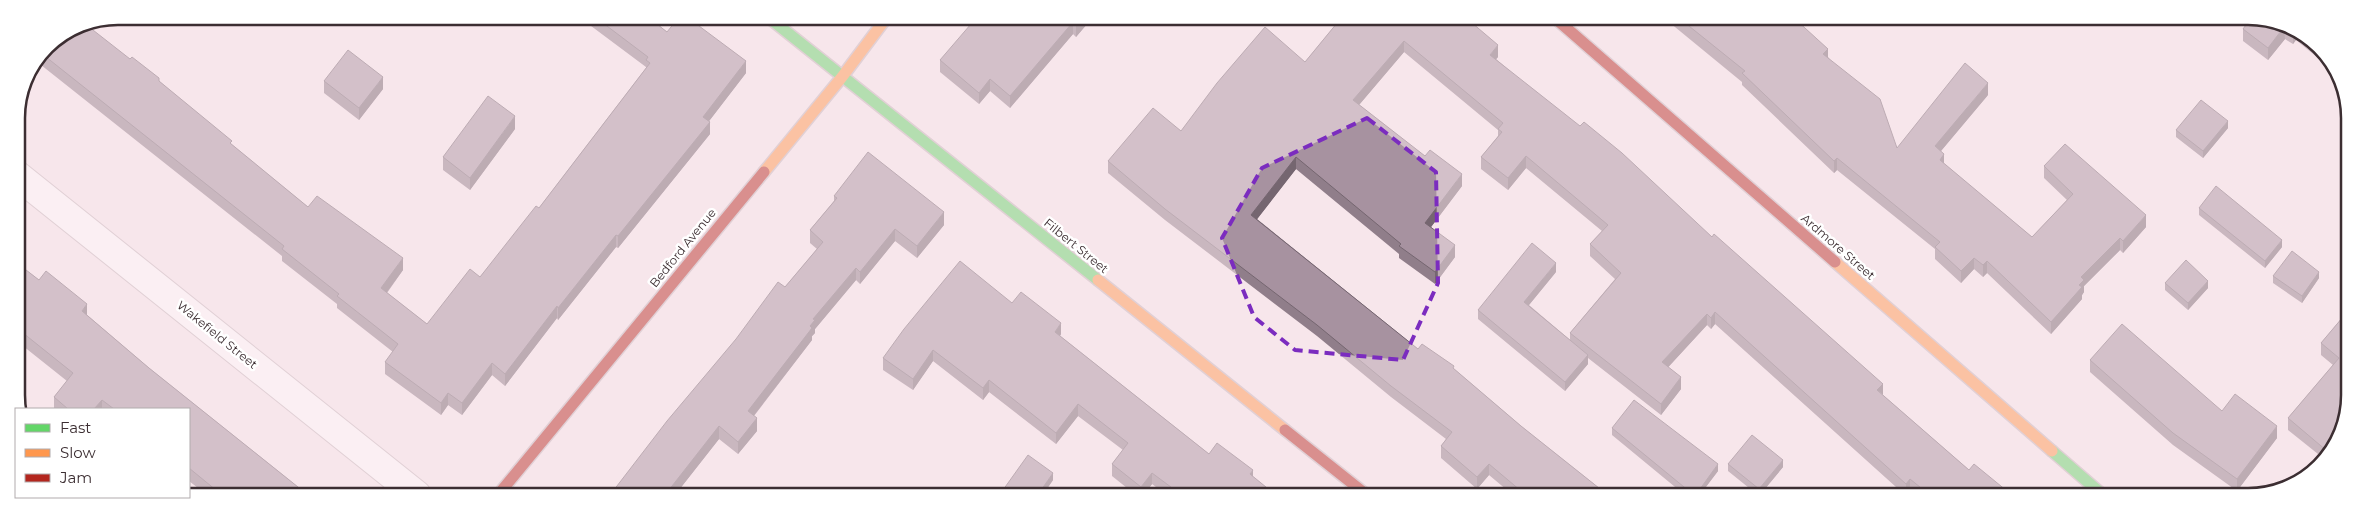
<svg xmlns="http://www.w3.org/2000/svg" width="2366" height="513" font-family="Montserrat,sans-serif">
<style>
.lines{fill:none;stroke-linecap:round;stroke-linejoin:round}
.street-casing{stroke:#c5b6bb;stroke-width:30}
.fast-casing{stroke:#c5b6bb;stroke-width:14}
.slow-casing{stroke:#c5b6bb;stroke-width:14}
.jam-casing{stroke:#c5b6bb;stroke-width:14}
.street{stroke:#fefbfc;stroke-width:28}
.fast{stroke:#63d668;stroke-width:11}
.slow{stroke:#ff974d;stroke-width:11}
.jam{stroke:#b3261e;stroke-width:11}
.wall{fill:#907e8a}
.shaded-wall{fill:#756670}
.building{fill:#a792a0;stroke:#756670}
.marked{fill:none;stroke:#7b2cbf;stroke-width:4;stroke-dasharray:10 6;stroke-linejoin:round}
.labels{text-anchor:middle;stroke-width:5;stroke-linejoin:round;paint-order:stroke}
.street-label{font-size:12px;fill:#3c2e32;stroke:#fff}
.rim{fill:none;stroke:#3c2e32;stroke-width:2.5}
</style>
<rect width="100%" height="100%" fill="#f7e6eb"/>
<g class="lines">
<g class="street-casing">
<path id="street" d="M17,175L417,495"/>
</g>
<g class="fast-casing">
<path id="fast" d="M768,17L1098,280
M2052,451L2104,496"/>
</g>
<g class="slow-casing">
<path id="slow" d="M764,172L842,77L887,17
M1835,262L2052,451
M1098,280L1285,430"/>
</g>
<g class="jam-casing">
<path id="jam" d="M1555,18L1835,262
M1285,430L1368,496
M498,495L764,172"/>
</g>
<use href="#street" class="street"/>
<use href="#fast" class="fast"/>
<use href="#slow" class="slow"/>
<use href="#jam" class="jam"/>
</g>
<path class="wall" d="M579,17H648L667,32L746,73L709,121L710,134L618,248L616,247L558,320L557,318L505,386L492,375L462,415L448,405L441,415L385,374V362L393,352L337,308V304L282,261V256L36,61L46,46L159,81L232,145L308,207L403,270L387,293L427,324L480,277L539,208L646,68V67Z
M1093,17L1076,37L1073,34L1010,108L990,91L979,104L940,72V60L987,21Z
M1342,17L1498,57L1496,59L1969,470L2007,496H1917L1910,491L1906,496L1715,324L1711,329L1707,325L1668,367L1681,389L1661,415L1588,358V364L1565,391L1478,319V310L1556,272L1529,305L1570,340V333L1615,279L1590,256V244L1602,231L1526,168L1508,190L1481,169V157L1498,136V130L1404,52L1359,105L1462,186L1431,227L1455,257L1435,284L1399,258V254L1296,169L1257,219L1418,349L1454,369L1521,426L1609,496H1514L1489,475L1477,489L1441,458V446L1446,439L1391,397L1317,336L1165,220L1108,173V161L1181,131L1305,62Z
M1664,18H1794L1828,57L1897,148L1988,95L1941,151L1944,164L2032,237L2067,200L2044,178V166L2146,227L2123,253L2120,250L2084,286V292L2082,295V299L2051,334L1987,273L1983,277L1974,269L1961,283L1935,259V249L1837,170L1834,173L1742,85V82Z
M2268,18L2320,46L2334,71L2296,40L2293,44L2285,39L2268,60L2243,41V29Z
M324,81L383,89L359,120L324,93Z
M2228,128L2203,158L2176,137V130Z
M515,129L470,190L443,170V157Z
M834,196L944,225L917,258L895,241L860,284L856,280L815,329V333L812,336V340L754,416L757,431L738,454L719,439L675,495H610L817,249L810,243V230L834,201Z
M2199,208L2282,247L2265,268L2199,215Z
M17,263L39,280L87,315L149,368L308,495H207L189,481V409H54V397L67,381L18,342Z
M2273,276L2319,278L2302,303L2273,283Z
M2165,283L2208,288L2188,310L2165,290Z
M1012,303L1061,334L1060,336L1209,454L1253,477L1277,496H1168L1152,484L1143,496H1137L1112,476V464L1123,450L1078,416L1056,444L989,392L983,400L933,361L913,390L883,370V358Z
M2348,311V415L2323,458L2288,430V418L2333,365L2321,355V343Z
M2090,360L2222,411L2277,438L2237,491L2173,445L2090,372Z
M1612,428L1718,471L1699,496H1686L1612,435Z
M1728,464L1783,467L1759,496L1728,471Z
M1053,480L1042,496H1003V490Z"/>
<path class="shaded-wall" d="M1082,17H1093L1076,37V25Z
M1073,22V34L1010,108V96Z
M2284,27L2285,39L2268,60V48Z
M2293,31L2296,33V40L2293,44Z
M1404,41V52L1353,112V100Z
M1498,45V57L1490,66V55Z
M1828,49V61L1823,54Z
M746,61V73L703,129V117Z
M383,77V89L359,120V108Z
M990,79V91L979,104V93Z
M1988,83V95L1935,158V146Z
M515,116V129L470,190V178Z
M2228,121V128L2203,158V151Z
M710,122V134L618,248V236Z
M1944,154V166L1940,160Z
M1526,156V168L1508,190V178Z
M1296,157V169L1251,227V215Z
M1837,158V170L1834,173V161Z
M1462,174V186L1425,235V223Z
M944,212V225L917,258V246Z
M2146,215V227L2123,253V241Z
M895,229V241L860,284V272Z
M616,235V247L558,320V308Z
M2120,238V250L2084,286V292L2082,295V299L2051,334V322L2079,285L2081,277Z
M2282,240V247L2265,268V261Z
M1455,245V257L1435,284V272Z
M403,258V270L381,300V288Z
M1974,258V269L1961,283V271Z
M1987,261V273L1983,277V265Z
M1556,263V272L1524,311V302Z
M856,268V280L815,329V333L812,336V340L748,423V411L810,326L813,319Z
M2319,272V278L2302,303V296Z
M2208,281V288L2188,310V303Z
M87,304V316L82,311Z
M557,306V318L505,386V374Z
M1715,312V324L1711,329V318Z
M1707,314V325L1662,374V362Z
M1061,323V334L1055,344V332Z
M933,350V361L913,390V379Z
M1588,355V364L1565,391V382Z
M492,363V375L462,415V403Z
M1681,377V389L1661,415V404Z
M989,380V392L983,400V388Z
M1883,384V395L1877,390Z
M448,393V405L441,415V403Z
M102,400V409H94Z
M1078,404V416L1056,444V433Z
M757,418V431L738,454V442Z
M719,426V439L675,495H665Z
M2277,426V438L2237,491V479Z
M1783,460V467L1759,496V489Z
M1489,464V475L1477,489V477Z
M1718,464V471L1699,496H1695Z
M1253,470V482L1250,474Z
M1053,473V480L1042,496H1037Z
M1152,473V484L1143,496H1141V487Z
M1910,479V491L1906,496V484Z
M2007,491V496H2002Z"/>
<path class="building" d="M595,17H648L667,32L679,17H687L746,61L703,117L710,122L618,236L616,235L558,308L557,306L505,374L492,363L462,403L448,393L441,403L385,362L398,344L337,296L339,294L282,249L284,246L41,53L46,46L79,24L84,23L130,59L132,57L159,78V81L232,141L230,143L308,207L317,196L403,258L381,288L427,324L470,269L480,277L536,206L539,208L650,63L646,60L648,57Z
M977,17H982L987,21L990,17H1082L1076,25L1073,22L1010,96L990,79L979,93L940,60Z
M1342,17H1465L1498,45L1490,55L1580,126L1584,122L1622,153L1712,237L1714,234L1883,384L1877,390L1969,470L1974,464L2007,491L2002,496H1931L1910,479L1906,484L1715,312L1711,318L1707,314L1662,362L1681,377L1661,404L1570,333L1621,273L1590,244L1608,225L1526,156L1508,178L1481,157L1502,132L1498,129L1503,123L1404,41L1353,100L1425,156L1430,150L1462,174L1425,223L1455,245L1435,272L1399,246L1401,244L1296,157L1251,215L1418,349L1422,344L1454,366L1453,368L1521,426L1609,496H1527L1489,464L1477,477L1441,446L1452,432L1391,386L1317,325L1165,209L1108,161L1153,108L1181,131L1217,83L1265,27L1305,62Z
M1679,18H1794L1828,49L1823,54L1880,99L1897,148L1965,63L1988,83L1935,146L1944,154L1940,160L2032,237L2073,194L2044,166L2065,144L2146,215L2123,241L2120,238L2081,277L2084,280L2079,285L2082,287L2051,322L1987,261L1983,265L1974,258L1961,271L1935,247L1940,242L1837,158L1834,161L1742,73L1745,71Z
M2251,18H2268L2284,27L2268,48L2243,29Z
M2313,42L2320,46L2322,49Z
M348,50L383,77L359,108L324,81Z
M488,96L515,116L470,178L443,157Z
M2201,100L2228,121L2203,151L2176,130Z
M868,152L944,212L917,246L895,229L860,272L856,268L813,319L815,320L810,326L812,328L748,411L757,418L738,442L719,426L665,495H610L667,421L736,339L778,282L785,287L823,242L810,230L837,198L834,196Z
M2216,186L2282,240L2265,261L2199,208Z
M1532,243L1556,263L1524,302L1588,355L1565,382L1478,310Z
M2292,251L2319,272L2302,296L2273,276Z
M2186,260L2208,281L2188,303L2165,283Z
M960,261L1012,303L1021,292L1061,323L1055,332L1209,454L1217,443L1253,470L1250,474L1277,496H1183L1152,473L1141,487L1112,464L1128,443L1078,404L1056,433L989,380L983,388L933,350L913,379L883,358L904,329Z
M17,263L39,280L46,271L87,304L82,311L149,368L308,495H222L189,468V409H114L102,400L94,409H68L54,397L73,373L18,329Z
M2348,311V415L2327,451L2288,418L2339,358L2321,343Z
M2122,324L2222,411L2235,394L2277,426L2237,479L2173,433L2090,360Z
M1634,400L1718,464L1695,496L1612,428Z
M1752,435L1783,460L1759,489L1728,464Z
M1028,455L1053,473L1037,496H1011L1003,490Z"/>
<path d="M0 0H2366V513H0ZM1367,118L1436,172L1438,283L1403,360L1295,350L1254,317L1222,238L1262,168Z" fill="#f7e6eb" fill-opacity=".55" fill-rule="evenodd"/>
<path class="marked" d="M1367,118L1436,172L1438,283L1403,360L1295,350L1254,317L1222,238L1262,168Z"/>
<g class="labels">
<g class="street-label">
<text transform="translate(1076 246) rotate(39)" y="4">Filbert Street</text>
<text transform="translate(1838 247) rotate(41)" y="4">Ardmore Street</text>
<text transform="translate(683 248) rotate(-51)" y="4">Bedford Avenue</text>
<text transform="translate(217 335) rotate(39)" y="4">Wakefield Street</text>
</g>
</g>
<path d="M0 0H2366V513H0ZM118 25H2248A93 93 0 0 1 2341 118V395A93 93 0 0 1 2248 488H118A93 93 0 0 1 25 395V118A93 93 0 0 1 118 25Z" fill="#fff" fill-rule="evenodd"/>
<path class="rim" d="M118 25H2248A93 93 0 0 1 2341 118V395A93 93 0 0 1 2248 488H118A93 93 0 0 1 25 395V118A93 93 0 0 1 118 25Z"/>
<rect x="15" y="408" width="175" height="90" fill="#ffffff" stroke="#b1abad"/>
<rect x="25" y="424" width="25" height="8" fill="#63d668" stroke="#b1abad"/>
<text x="60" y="433" font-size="15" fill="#3c2e32">Fast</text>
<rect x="25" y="449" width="25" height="8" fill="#ff974d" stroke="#b1abad"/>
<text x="60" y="458" font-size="15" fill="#3c2e32">Slow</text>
<rect x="25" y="474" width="25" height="8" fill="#b3261e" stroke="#b1abad"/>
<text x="60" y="483" font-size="15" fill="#3c2e32">Jam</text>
</svg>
